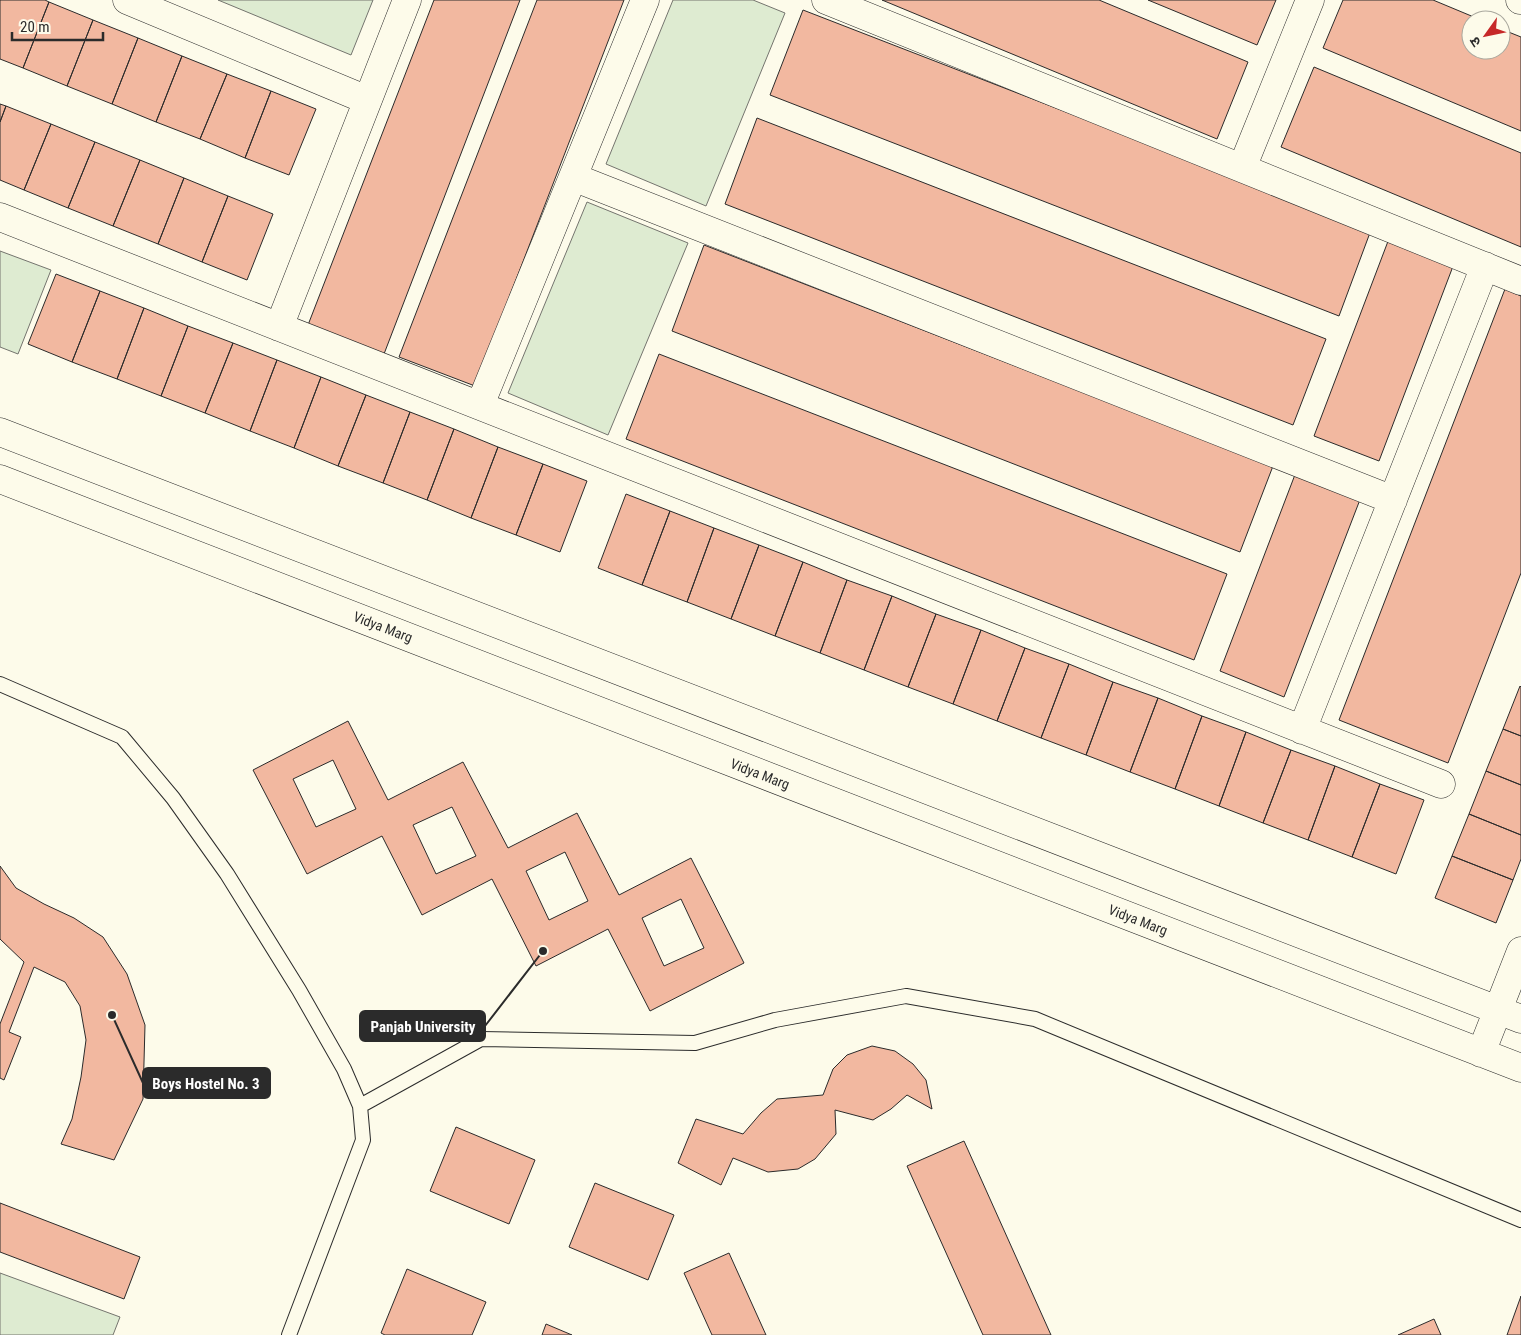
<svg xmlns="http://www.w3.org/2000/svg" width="1521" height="1335" font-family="'Roboto Condensed','Noto Sans Devanagari',sans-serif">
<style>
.green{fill:#deebd1;stroke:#74746e}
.building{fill:#f2b8a0;stroke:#2b2b2b;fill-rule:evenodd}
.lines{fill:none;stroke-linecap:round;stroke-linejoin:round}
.lane-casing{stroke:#2b2b2b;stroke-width:16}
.street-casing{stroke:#2b2b2b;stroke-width:29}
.secondary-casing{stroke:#2b2b2b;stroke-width:29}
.lane{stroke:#fdfbea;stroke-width:14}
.street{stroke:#fdfbea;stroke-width:28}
.secondary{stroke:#fdfbea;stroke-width:28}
.labels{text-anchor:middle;stroke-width:4;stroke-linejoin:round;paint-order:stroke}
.street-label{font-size:14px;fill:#2b2b2b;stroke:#fdfbea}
.leader{fill:none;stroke:#2b2b2b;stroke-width:2}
.callout-dot{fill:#2b2b2b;stroke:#fdfbea;stroke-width:2}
.callout{fill:#2b2b2b;stroke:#2b2b2b;stroke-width:2}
.callout-label{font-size:15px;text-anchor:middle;font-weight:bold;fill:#fff}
</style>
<rect width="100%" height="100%" fill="#fdfbea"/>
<path class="green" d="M218,0H373L351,55Z
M673,0H753L785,13L706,206L606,164Z
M587,202L688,243L608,435L508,393Z
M0,251L51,270L18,354L0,347Z
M0,1273L120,1317L113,1335H0Z"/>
<path class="building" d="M0,0H45L49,2L23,68L0,59Z
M434,0H520L384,354L308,325Z
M537,0H624L475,386L399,357Z
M882,0H1099L1248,62L1217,139Z
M1148,0H1276L1257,45Z
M1343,0H1433L1481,20H1471V50H1501V29L1521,37V131L1323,48Z
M49,2L93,20L67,86L23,68Z
M803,10L1371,230L1339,316L770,95Z
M93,20L138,38L112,104L67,86Z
M138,38L182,56L156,122L112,104Z
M182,56L227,74L200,139L156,122Z
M1314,67L1521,153V247L1281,147Z
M227,74L271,91L245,158L200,139Z
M271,91L316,109L289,175L245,158Z
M0,104L6,106L0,122Z
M6,106L51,124L24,190L0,180V122Z
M757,118L1326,339L1293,425L725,204Z
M51,124L95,142L68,208L24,190Z
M95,142L140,160L113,226L68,208Z
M140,160L184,178L158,244L113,226Z
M184,178L228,196L202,262L158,244Z
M228,196L273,214L247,280L202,262Z
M1390,236L1455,261L1379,461L1314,436Z
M704,245L1273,466L1240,552L672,331Z
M56,274L100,291L72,362L28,344Z
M1505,289L1521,296V573L1448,763L1339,720Z
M100,291L144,308L117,379L72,362Z
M144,308L188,326L161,396L117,379Z
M188,326L233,343L205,413L161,396Z
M233,343L277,360L250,431L205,413Z
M659,354L1227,574L1194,660L626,439Z
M277,360L321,377L294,448L250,431Z
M321,377L366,395L338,466L294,448Z
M366,395L410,412L383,483L338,466Z
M410,412L454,429L427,500L383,483Z
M454,429L498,447L471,518L427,500Z
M498,447L543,464L516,535L471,518Z
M543,464L587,481L560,552L516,535Z
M1296,472L1361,497L1284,697L1220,671Z
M626,494L670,511L642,585L598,568Z
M670,511L714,528L687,602L642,585Z
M714,528L759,545L731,619L687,602Z
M759,545L803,562L775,636L731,619Z
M803,562L847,580L820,653L775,636Z
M847,580L892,596L864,670L820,653Z
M892,596L936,614L908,687L864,670Z
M936,614L981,630L953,704L908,687Z
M981,630L1025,648L997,721L953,704Z
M1025,648L1069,664L1041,738L997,721Z
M1069,664L1113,682L1086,755L1041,738Z
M1113,682L1158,698L1130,772L1086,755Z
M1520,686L1521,687V736L1503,729Z
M1158,698L1202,716L1175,789L1130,772Z
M1202,716L1246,732L1219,806L1175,789Z
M348,721L388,800L463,762L508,848L577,813L619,895L691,858L744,963L650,1011L608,929L536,966L492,879L422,915L382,836L307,874L253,770ZM333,760L356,809L316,827L293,779ZM452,807L476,856L436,874L413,825ZM565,852L588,901L549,920L526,871ZM681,899L704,948L664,966L642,918Z
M1503,729L1521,736V785L1486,771Z
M1246,732L1291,750L1263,823L1219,806Z
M1291,750L1335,766L1308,840L1263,823Z
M1335,766L1380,784L1352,857L1308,840Z
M1486,771L1521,785V835L1469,814Z
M1380,784L1424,800L1396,874L1352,857Z
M1469,814L1521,835V859L1513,880L1452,856Z
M1452,856L1513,880L1496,923L1435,898Z
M0,866L16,888L44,904L74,918L103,937L127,974L145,1025L143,1099L114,1160L61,1144L72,1119L81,1077L86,1040L80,1006L65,982L34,967L9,1032L21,1037L4,1080L0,1078V1024L24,962L0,939Z
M872,1046L895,1051L913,1064L926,1080L932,1109L907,1095L891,1109L873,1120L835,1110L836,1134L815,1159L798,1169L768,1172L733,1158L721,1185L678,1163L696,1119L743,1134L761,1113L777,1099L823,1095L833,1069L847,1055Z
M456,1127L535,1160L509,1224L430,1191Z
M964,1141L1051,1335H983L907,1166Z
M595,1183L674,1215L648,1280L569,1247Z
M0,1203L140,1257L124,1299L0,1252Z
M729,1253L766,1335H712L684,1273Z
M407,1269L486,1302L472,1335H385L381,1333Z
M1521,1296V1335H1507Z
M1434,1319L1441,1335H1398Z
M546,1324L572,1335H542Z"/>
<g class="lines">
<g class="lane-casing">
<path id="lane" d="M0,684L122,737L173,798L227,874L299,990L344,1069L360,1106L363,1140L289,1335
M360,1106L481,1039L695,1043L775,1020L906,996L1035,1019L1521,1220"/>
</g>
<g class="street-casing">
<path id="street" d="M127,0L367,100
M826,0L1521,281
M1242,168L1310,0
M573,177L1393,500
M0,217L1441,784
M279,327L407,0
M480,405L645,0
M1302,730L1485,266"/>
</g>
<g class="secondary-casing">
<path id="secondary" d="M1520,0H1521
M0,432L1521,1019
M0,479L1521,1068
M1481,1053L1521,951"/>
</g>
<use href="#lane" class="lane"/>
<use href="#street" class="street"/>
<use href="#secondary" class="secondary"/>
</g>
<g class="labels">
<g class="street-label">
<text transform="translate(383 627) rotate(21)" y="5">Vidya Marg</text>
<text transform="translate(760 774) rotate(21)" y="5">Vidya Marg</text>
<text transform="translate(1138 920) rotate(21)" y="5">Vidya Marg</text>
</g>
</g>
<path class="leader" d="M543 951L485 1026M112 1015L143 1083"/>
<g class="callout-dot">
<circle cx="543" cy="951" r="5"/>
<circle cx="112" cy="1015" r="5"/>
</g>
<g class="callout">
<rect x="360" y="1011" width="125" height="30" rx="5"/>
<rect x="143" y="1068" width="127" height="30" rx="5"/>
</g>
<g class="callout-label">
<text x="423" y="1032">Panjab University</text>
<text x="206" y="1089">Boys Hostel No. 3</text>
</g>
<g transform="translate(1486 35) rotate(237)"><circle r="24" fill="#fdfbea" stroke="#a9a89e"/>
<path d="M0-4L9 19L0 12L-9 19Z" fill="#c62828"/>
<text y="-8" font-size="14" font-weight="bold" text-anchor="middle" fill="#2b2b2b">उ</text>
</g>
<path d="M12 32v8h91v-8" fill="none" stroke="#2b2b2b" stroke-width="2.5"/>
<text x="20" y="32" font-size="15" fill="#2b2b2b" stroke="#fdfbea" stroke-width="4" paint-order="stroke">20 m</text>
</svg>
